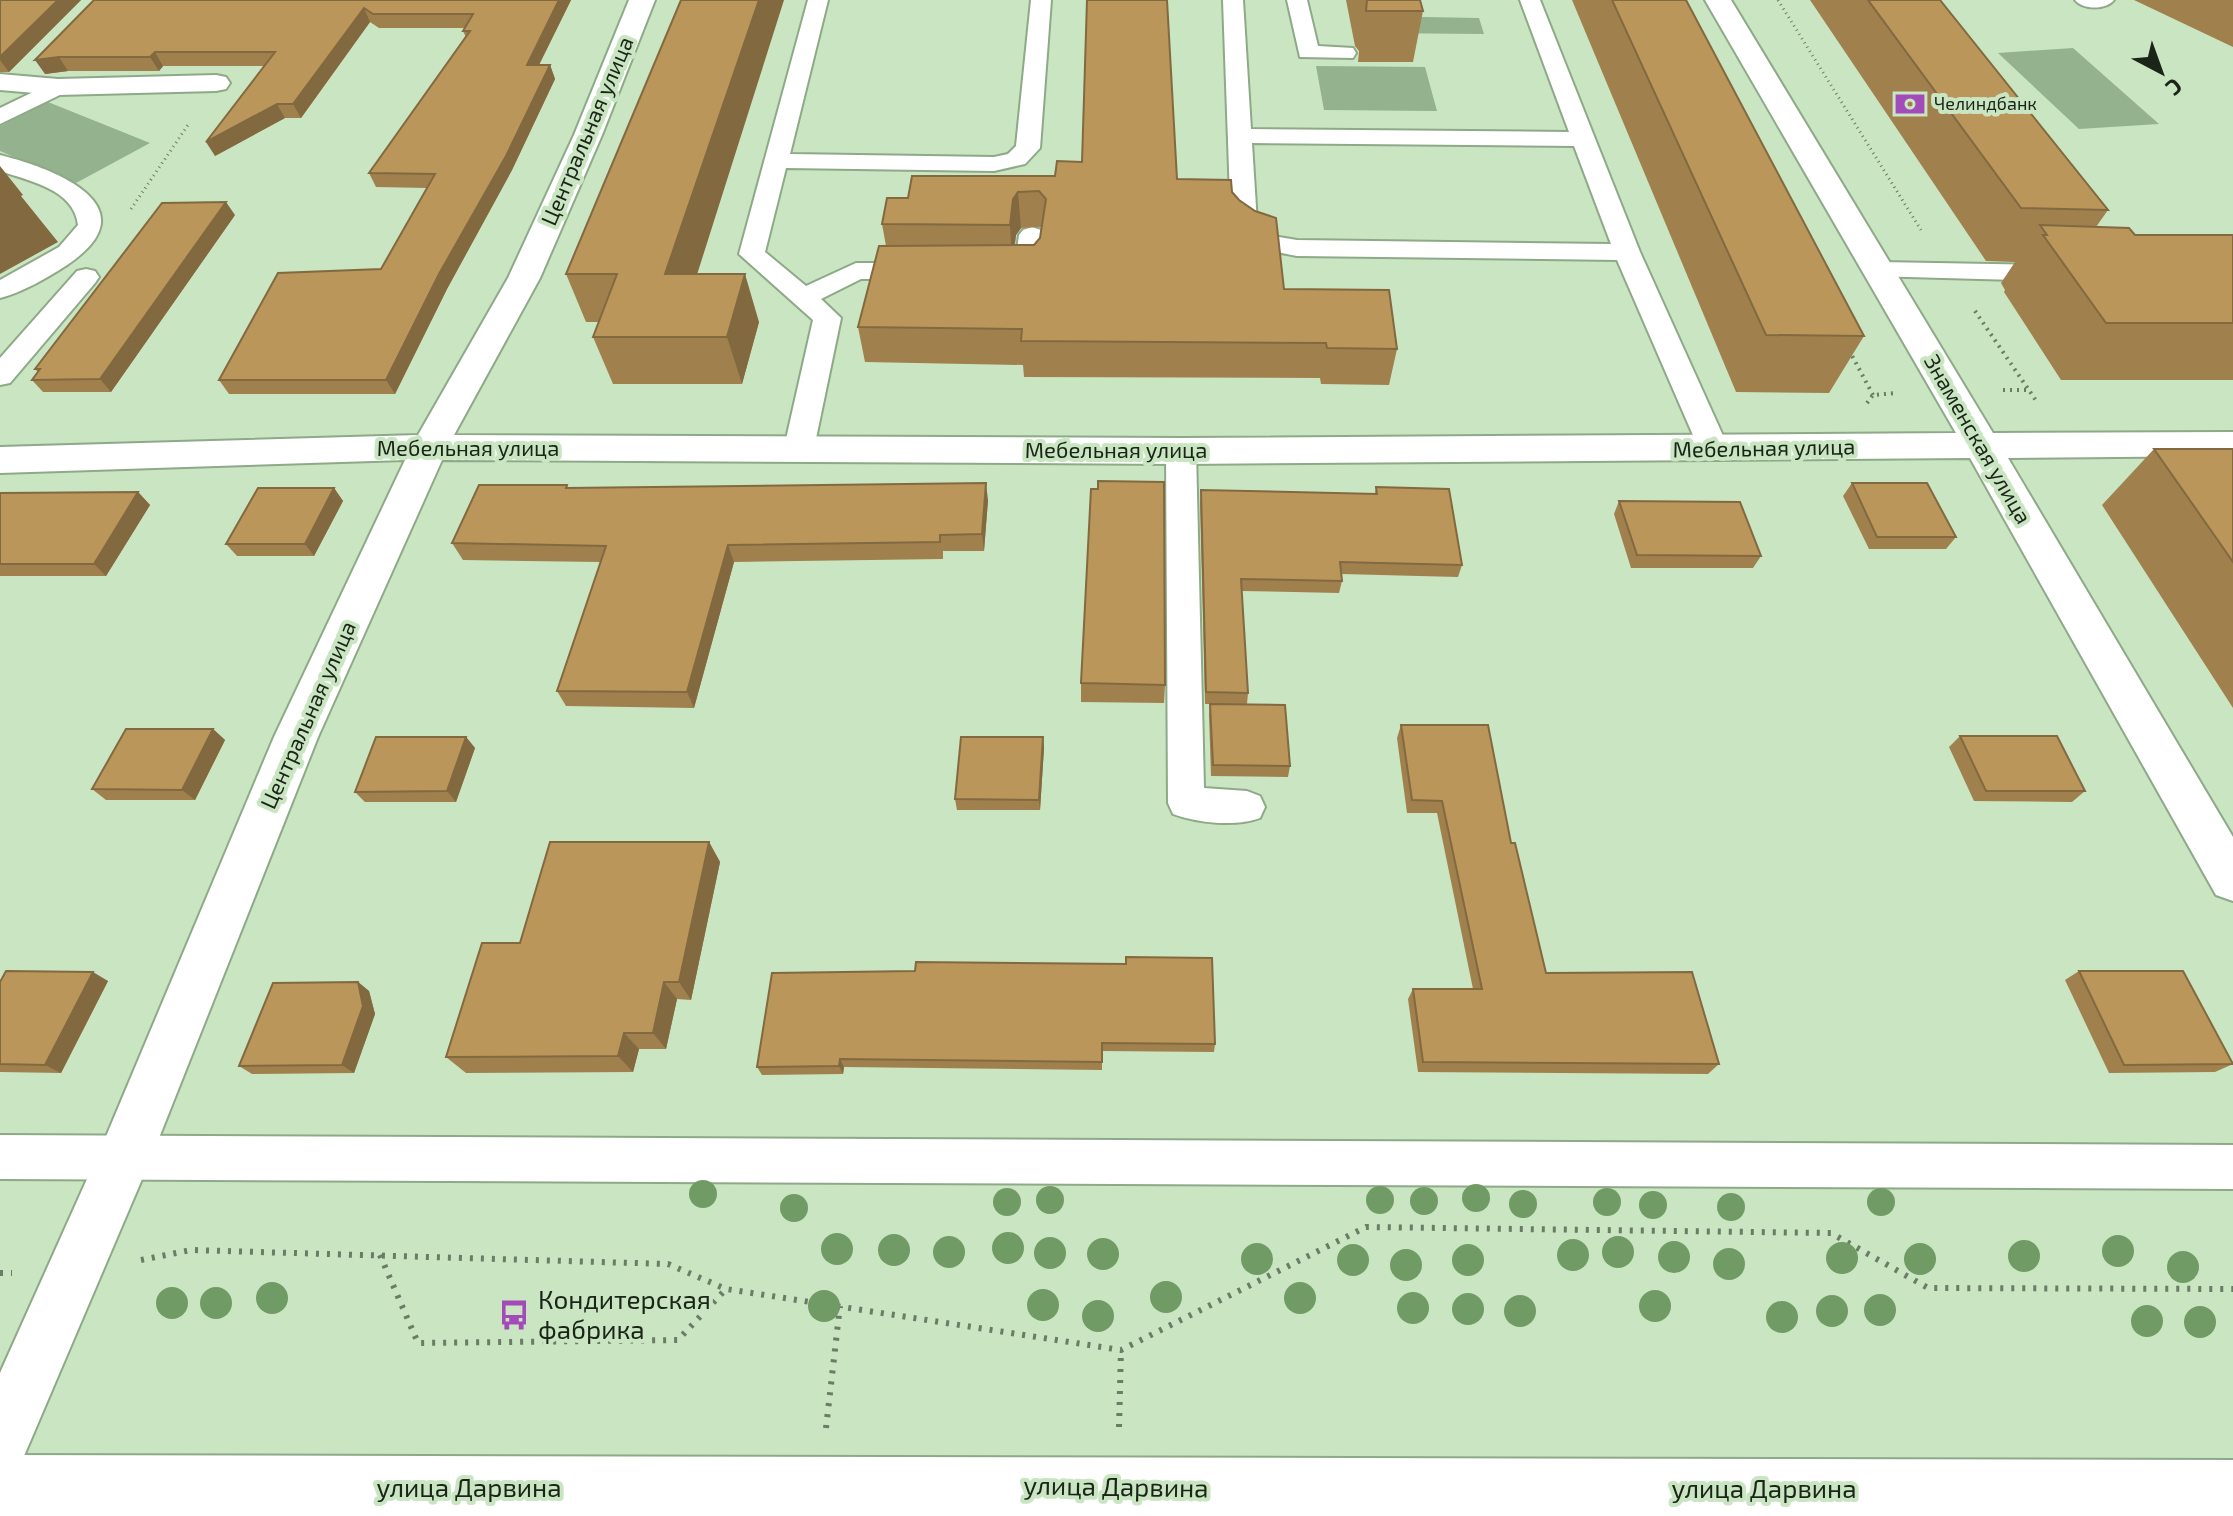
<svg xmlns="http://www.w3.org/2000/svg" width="2233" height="1516" font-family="'Exo 2',sans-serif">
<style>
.green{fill:#94b28d}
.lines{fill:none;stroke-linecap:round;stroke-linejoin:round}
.service-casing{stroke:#8ea988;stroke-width:4}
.minor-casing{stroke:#8ea988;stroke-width:4}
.primary-casing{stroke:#8ea988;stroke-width:4}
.path-far2{stroke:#6a7c65;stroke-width:3;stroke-dasharray:1 4;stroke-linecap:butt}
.path-far1{stroke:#6a7c65;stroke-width:4;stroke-dasharray:2 5;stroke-linecap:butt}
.path{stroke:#6a7c65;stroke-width:6;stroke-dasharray:3 8;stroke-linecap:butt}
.service{fill:#fff;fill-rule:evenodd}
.minor{fill:#fff;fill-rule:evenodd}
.primary{fill:#fff;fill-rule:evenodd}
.tree{fill:#709b64}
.wall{fill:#a0814e;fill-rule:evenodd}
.shaded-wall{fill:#826940}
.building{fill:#ba965b;stroke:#826940;stroke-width:2}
.labels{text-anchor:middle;stroke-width:8;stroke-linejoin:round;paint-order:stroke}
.far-poi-label{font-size:18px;fill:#1a2518;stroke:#c9e5c2;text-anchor:start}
.street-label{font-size:22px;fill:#1a2518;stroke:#c9e5c2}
.near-poi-label{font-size:26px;fill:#1a2518;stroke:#c9e5c2;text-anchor:start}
.near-street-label{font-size:26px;fill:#1a2518;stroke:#c9e5c2}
</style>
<rect width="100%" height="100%" fill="#c9e5c2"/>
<path class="green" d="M1368,16L1479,18L1484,34L1372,33Z
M2073,48L2159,124L2079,129L1998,53Z
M1316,66L1425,67L1437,111L1324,110Z
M48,102L150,143L76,183L0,151V126Z"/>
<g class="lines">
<g class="service-casing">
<path id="service" d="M808,0H828L790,154L994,157L1008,154L1016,146L1031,0H1051L1040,148L1025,164L994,171L786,168L765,252L806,286L856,263H922L931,265L935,271L931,277L922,279H861L821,299L841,318L814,448L810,455L799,458L788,455L784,448L813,320L739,254Z
M1223,0H1243L1251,129L1569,132L1520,0H1540L1640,252L1729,449L1725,456L1714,459L1703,456L1699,449L1617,260L1297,256C1272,251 1247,249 1231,226ZM1252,143L1574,146L1611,244L1297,240L1273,236L1257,223Z
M1287,0H1307L1318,46L1353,48L1356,53L1353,58L1300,57Z
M2075,0H2114C2106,10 2083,10 2075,0Z
M58,80L66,82L69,87L66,92L0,124V108Z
M0,155C56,169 153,207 67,265C47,278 23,292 0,298V280L59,247L78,225C74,189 29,181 0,171Z
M1032,227L1041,230L1045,235L1040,272L1036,278H996L992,272L996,266L1015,264L1019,235L1023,230Z
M1880,262L2054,265L2063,267L2067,273L2063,279L2054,281L1871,276L1867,270L1871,264Z
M86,269L95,271L99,277L95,283L10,383L0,385V358L77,271Z
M1181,441L1192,444L1196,451L1204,788L1247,791L1260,796L1265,807L1260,818C1236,827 1197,823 1173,814L1168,803L1166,451L1170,444Z
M0,1135L2233,1145V1189L0,1179Z"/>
</g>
<g class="minor-casing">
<path id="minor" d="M629,0H655L602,135L540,278L454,435L1181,438L1956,433L1705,0H1731L1993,433L2233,432V456L2008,458L2233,837V901L2216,895L1970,458L1181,464L442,460L318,737L151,1158L21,1463L0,1472V1373L105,1139L274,737L405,460L0,473V447L418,435L508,278L574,135Z
M0,74L58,79L216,75L226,77L230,83L226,89L216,91L58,95L0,90Z"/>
</g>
<g class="primary-casing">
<path id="primary" d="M0,1455L2233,1460V1516H0Z"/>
</g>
<path class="path-far2" d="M1778,0L1921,230
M131,209L188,125"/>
<path class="path-far1" d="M1975,311L2037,402
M1849,350L1873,395
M2003,390H2030
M1867,403L1873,395L1897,393"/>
<path class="path" d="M380,1255L418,1343L678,1340L726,1289
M141,1260L191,1250L668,1264L726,1289L1121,1350L1366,1227L1831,1233L1928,1288L2233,1289
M0,1273H12
M1119,1427L1121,1350
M826,1428L840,1306"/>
<use href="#service" class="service"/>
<use href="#minor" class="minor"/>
<use href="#primary" class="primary"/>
</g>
<g class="tree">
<circle cx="703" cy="1194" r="14"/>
<circle cx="1476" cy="1198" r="14"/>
<circle cx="1050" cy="1200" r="14"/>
<circle cx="1380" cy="1200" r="14"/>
<circle cx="1424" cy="1201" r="14"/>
<circle cx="1007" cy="1202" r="14"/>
<circle cx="1607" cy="1202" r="14"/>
<circle cx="1881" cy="1202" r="14"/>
<circle cx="1523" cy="1204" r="14"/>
<circle cx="1653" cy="1205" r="14"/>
<circle cx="1731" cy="1207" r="14"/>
<circle cx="794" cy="1208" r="14"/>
<circle cx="1008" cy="1248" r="16"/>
<circle cx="837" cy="1249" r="16"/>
<circle cx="894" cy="1250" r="16"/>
<circle cx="2118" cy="1251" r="16"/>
<circle cx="949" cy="1252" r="16"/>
<circle cx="1618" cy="1252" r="16"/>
<circle cx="1050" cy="1253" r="16"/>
<circle cx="1103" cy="1254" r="16"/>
<circle cx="1573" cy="1255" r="16"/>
<circle cx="2024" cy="1256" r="16"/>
<circle cx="1674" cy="1257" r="16"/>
<circle cx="1842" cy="1258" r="16"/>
<circle cx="1257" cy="1259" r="16"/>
<circle cx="1920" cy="1259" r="16"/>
<circle cx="1353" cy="1260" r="16"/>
<circle cx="1468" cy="1260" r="16"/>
<circle cx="1729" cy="1264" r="16"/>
<circle cx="1406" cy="1265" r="16"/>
<circle cx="2183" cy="1267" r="16"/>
<circle cx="1166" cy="1297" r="16"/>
<circle cx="272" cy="1298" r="16"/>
<circle cx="1300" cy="1298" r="16"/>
<circle cx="172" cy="1303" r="16"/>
<circle cx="216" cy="1303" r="16"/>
<circle cx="1043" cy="1305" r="16"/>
<circle cx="824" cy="1306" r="16"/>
<circle cx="1655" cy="1306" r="16"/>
<circle cx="1413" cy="1308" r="16"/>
<circle cx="1468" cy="1309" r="16"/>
<circle cx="1880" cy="1310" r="16"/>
<circle cx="1520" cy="1311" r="16"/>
<circle cx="1832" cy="1311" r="16"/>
<circle cx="1098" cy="1316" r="16"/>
<circle cx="1782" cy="1317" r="16"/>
<circle cx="2147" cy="1321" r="16"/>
<circle cx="2200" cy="1322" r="16"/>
</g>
<path class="wall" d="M0,0H81L9,72H0Z
M94,0H571L539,65H550L555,79L512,170L447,289L395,394H229L219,380L381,269L427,188L376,187L369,173L466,37L463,31L465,28H379L370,22L301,118H285L215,156L265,66H163L159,71H68L45,74Z
M1346,0H1420L1423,11L1413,62H1358L1359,51L1355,46Z
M1572,0H1686L1864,336L1829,393L1736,392Z
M1810,0H1940L2108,210L2096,227L2135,235H2233V380H2061L2004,292L2005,290L2001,283L2015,262L1986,261Z
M2134,0H2233V47Z
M1177,179L1232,192L1284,289L1397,349L1389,385L1321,384L1320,378L1024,377L1023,365L865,362L858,327L886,246L882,224L908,198ZM1041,227L1040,238L1034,245H1015L1016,235L1021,228Z
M235,215L111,392H43L32,380L38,372L35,369Z
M566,274H697L759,322L742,384H613L593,337L599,322H586Z
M2154,449H2233V708L2102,505Z
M1852,483L1956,537L1946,549H1869L1843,496Z
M567,485L568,488L988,500L984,551H943V559L734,562L694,708L566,706L557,691L601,562L463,560L452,543Z
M1376,487L1462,565L1458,577L1341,574L1342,581L1339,593L1242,591L1248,693L1247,704L1290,766L1288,777L1211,776L1209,715L1210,704H1227H1205L1200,503L1201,490L1375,494Z
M334,488L343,501L314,556H237L226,544Z
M1098,489L1165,685L1164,703L1081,702V683Z
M138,492L150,505L106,576H0V493Z
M1619,501L1761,556L1753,568H1631L1614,514Z
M1401,725L1511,843L1546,973L1719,1064L1708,1074L1418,1072L1408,999L1413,989H1473L1437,813H1407L1397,738Z
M213,729L225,740L195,800H106L92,789Z
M1960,736L2085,791L2072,802L1974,801L1949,747Z
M466,737L475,748L456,802H365L355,792Z
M1043,737L1044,748L1040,810H957L955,799Z
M709,842L720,862L691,1000L677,999L666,1049H639L633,1072L466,1073L446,1057L520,943Z
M2079,971L2233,1064L2215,1072L2109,1073L2065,980Z
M772,973L1215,1044L1214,1052L1102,1051V1070L844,1067L843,1074L762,1075L757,1067Z
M108,981L61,1073L0,1072V982Z
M358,982L369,991L375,1014L354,1073L252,1074L239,1066Z"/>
<path class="shaded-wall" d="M58,0H81L9,72L0,60V57Z
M559,0H571L532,79L527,65Z
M759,0H784L682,322L665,274Z
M364,8L370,22L301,118L293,104Z
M155,52L163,66L159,71L150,57Z
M59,57L68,71L45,74L35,60Z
M550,65L555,79L512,170L447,289L395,394L386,380L439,274Z
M277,104L285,118L215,156L206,142Z
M0,166L23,195L21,196L58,242L0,274Z
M1018,192L1021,228L1016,235L1012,261L1010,225L1013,199Z
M226,202L235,215L111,392L100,379Z
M745,274L759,322L742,384L727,337Z
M986,483L988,500L984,551L982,534Z
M334,488L343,501L314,556L305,544Z
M138,492L150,505L106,576L94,564Z
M728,545L734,562L694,708L687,692Z
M213,729L225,740L195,800L182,790Z
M466,737L475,748L456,802L447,791Z
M1043,737L1044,748L1040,810L1039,800Z
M709,842L720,862L691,1000L679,982Z
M93,972L108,981L61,1073L45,1065Z
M358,982L369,991L375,1014L354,1073L342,1065Z
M664,982L677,999L666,1049L653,1033Z
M624,1033L639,1049L633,1072L618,1056Z
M840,1059L844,1067L843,1074L839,1066Z"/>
<path class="building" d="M0,0H58L0,57Z
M94,0H559L527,65H550L506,156L439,274L386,380H219L278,273L381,269L435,174L369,173L470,31H463L473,14H373L364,8L293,104H277L206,142L275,52H155L150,57H59L35,60Z
M681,0H759L665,274H745L727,337H593L617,274H566Z
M1087,0H1167L1177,179L1231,180L1232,192L1239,200L1255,211L1276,218L1284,289L1389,290L1397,349L1327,348L1326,343L1021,341L1022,329L858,327L879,246L1034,245L1040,238L1046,199L1039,191L1018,192L1013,199L1010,225L882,224L887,198H908L912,176H1055L1057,161L1082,162Z
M1367,0H1420L1423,11H1366Z
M1612,0H1686L1864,336L1766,335Z
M1868,0H1940L2108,210L2021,208Z
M226,202L100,379L32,380L40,369H35L162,203Z
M2040,225L2129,228L2135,235H2233V323H2106L2043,235H2047Z
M2154,449H2233V562Z
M1098,481L1164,482L1165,685L1081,683L1091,489H1098Z
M986,483L982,534L940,535V542L728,545L687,692L557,691L606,546L452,543L479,485H567L566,488Z
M1852,483H1927L1956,537H1877Z
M1376,487L1449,489L1462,565L1340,562L1342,581L1241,579L1248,693L1206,692L1201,490L1377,494Z
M258,488H334L305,544H226Z
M138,492L94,564H0V493Z
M1619,501L1740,502L1761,556L1637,555Z
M1210,704L1285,705L1290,766L1213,765Z
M1401,725H1488L1511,843H1515L1546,973L1692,972L1719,1064L1423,1062L1413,989H1482L1442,801L1412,800Z
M126,729H213L182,790L92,789Z
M1960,736H2057L2085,791H1986Z
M376,737H466L447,791L355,792Z
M961,737H1043L1039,800L955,799Z
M550,842H709L679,982H664L653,1033H624L618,1056L446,1057L482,943H520Z
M1126,957L1212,958L1215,1044L1102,1043V1062L840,1059L839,1066L757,1067L772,973L915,971L916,962L1126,964Z
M6,971L93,972L45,1065L0,1064V982Z
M2079,971H2183L2233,1064L2124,1065Z
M358,982L363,1006L342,1065L239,1066L273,983Z"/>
<defs>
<g id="bank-bare" transform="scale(2.4)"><path d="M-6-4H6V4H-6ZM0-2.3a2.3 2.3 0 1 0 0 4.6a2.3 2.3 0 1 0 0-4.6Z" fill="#a34bb8" stroke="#c9e5c2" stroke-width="2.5" paint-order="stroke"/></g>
<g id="bus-bare" transform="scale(2.4)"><path d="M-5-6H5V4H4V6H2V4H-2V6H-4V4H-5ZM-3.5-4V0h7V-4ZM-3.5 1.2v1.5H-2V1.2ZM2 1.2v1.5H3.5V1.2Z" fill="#a34bb8" stroke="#c9e5c2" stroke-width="2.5" paint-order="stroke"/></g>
</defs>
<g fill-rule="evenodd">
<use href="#bank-bare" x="1910" y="104"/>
<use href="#bus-bare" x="514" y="1315"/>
</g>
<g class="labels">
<g class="far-poi-label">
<text x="1934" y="110">Челиндбанк</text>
</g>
<g class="street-label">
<text transform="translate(587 131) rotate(-67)" y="8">Центральная улица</text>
<text transform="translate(1978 439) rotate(60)" y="8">Знаменская улица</text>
<text x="468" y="456">Мебельная улица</text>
<text transform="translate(1764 448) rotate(-1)" y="8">Мебельная улица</text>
<text x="1116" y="458">Мебельная улица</text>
<text transform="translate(308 715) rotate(-66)" y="8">Центральная улица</text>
</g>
<g class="near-poi-label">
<text x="538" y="1309">Кондитерская<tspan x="538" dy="30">фабрика</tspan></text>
</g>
<g class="near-street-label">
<text transform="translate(1116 1487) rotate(1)" y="9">улица Дарвина</text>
<text x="469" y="1497">улица Дарвина</text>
<text x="1764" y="1498">улица Дарвина</text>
</g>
</g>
<g transform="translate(2161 72) rotate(139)" stroke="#c9e5c2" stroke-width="6" paint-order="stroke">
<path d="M0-6L14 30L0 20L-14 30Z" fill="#1a2518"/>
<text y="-12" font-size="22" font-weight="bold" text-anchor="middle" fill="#1a2518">С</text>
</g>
</svg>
